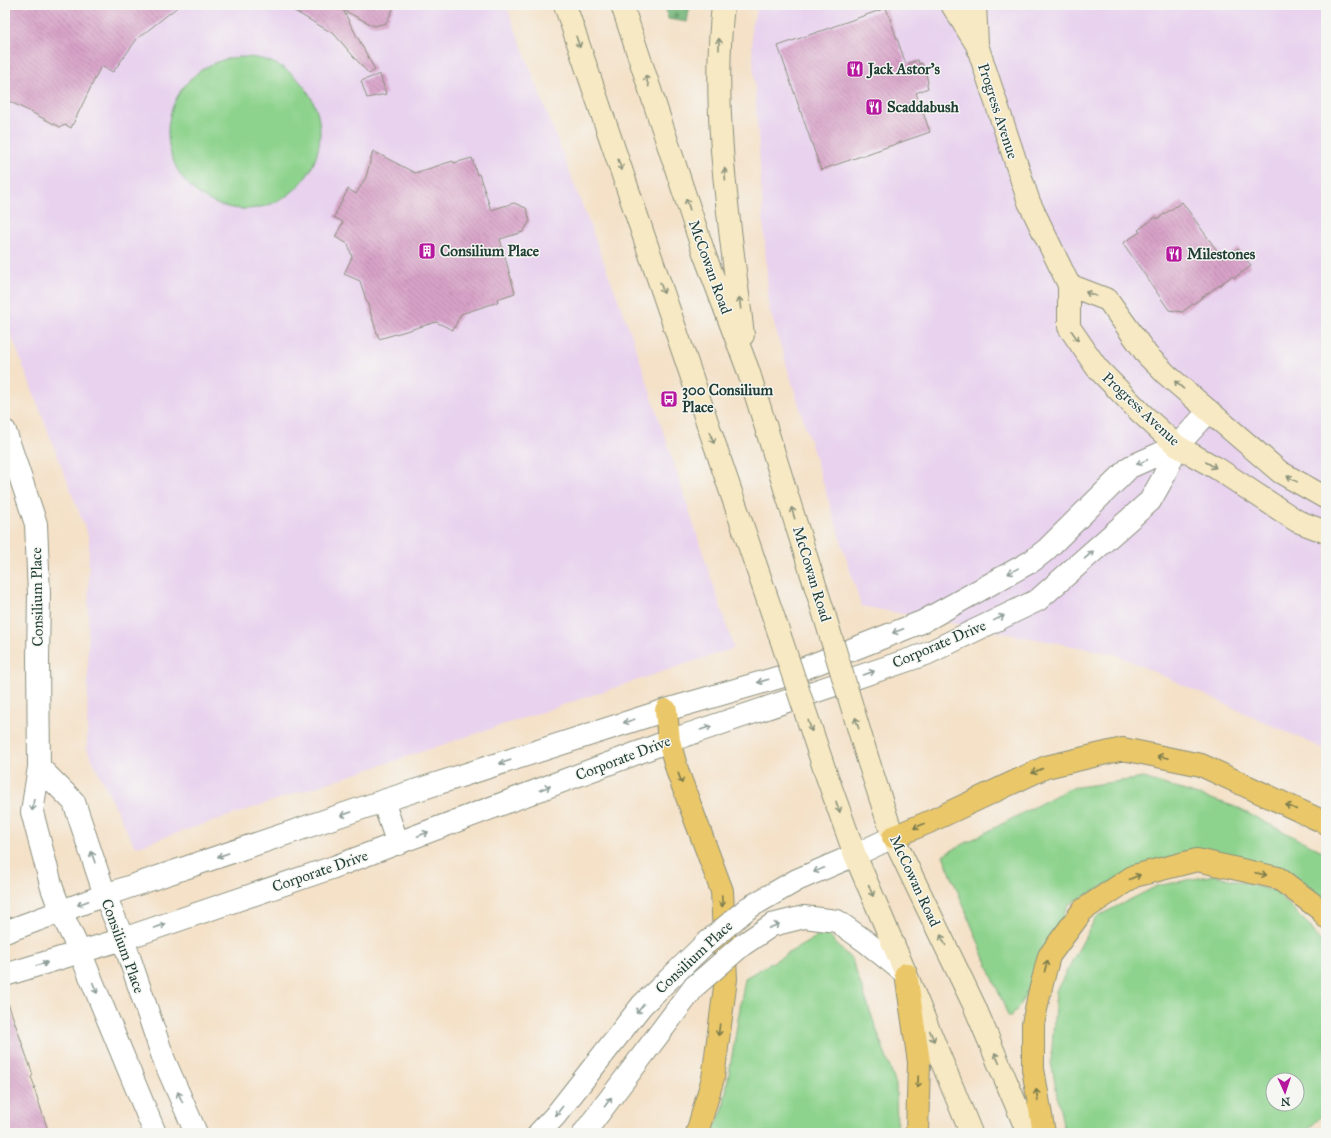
<svg xmlns="http://www.w3.org/2000/svg" width="1331" height="1138" font-family="'IM FELL Great Primer',serif">
<style>
.built{fill:#e8d2ee}
.green{fill:#8ed38d;stroke:#568860;fill-rule:evenodd}
.forest{fill:url(#forest-firs);stroke:#487956}
.building{fill:url(#building-back-hatch)}
.lines{fill:none;stroke-linecap:round;stroke-linejoin:round}
.tertiary-casing{stroke:#8a8f7e;stroke-width:24}
.secondary-casing{stroke:#8a8f7e;stroke-width:24}
.motorway-casing{stroke:#8a8f7e;stroke-width:24}
.tertiary{stroke:#fff;stroke-width:22}
.secondary{stroke:#f7e9c3;stroke-width:22}
.motorway{stroke:#eac769;stroke-width:22}
.tertiary-bridge-casing{stroke:#8a8f7e;stroke-width:24;stroke-linecap:butt}
.secondary-bridge-casing{stroke:#8a8f7e;stroke-width:24;stroke-linecap:butt}
.tertiary-bridge{stroke:#fff;stroke-width:22}
.secondary-bridge{stroke:#f7e9c3;stroke-width:22}
.oneway{stroke:#8b937c}
.oneway2{stroke:#8f9e9a}
.oneway3{stroke:#7a7b4c}
.labels{text-anchor:middle;stroke-width:3;stroke-linejoin:round;paint-order:stroke}
.poi-label{font-size:15px;font-weight:bold;fill:#1f3d34;stroke:#f6f6f2;text-anchor:start}
.street-label{font-size:15px;fill:#1f3d34;stroke:#f6f6f2}
</style>
<defs>
<pattern id="forest-firs" width="22" height="20" patternUnits="userSpaceOnUse"><rect width="22" height="20" fill="#72b578"/><path d="M5 1l3.5 6h-7zM16 11l3.5 6h-7z" fill="#5d9463"/></pattern>
<pattern id="building-back-hatch" width="6" height="6" patternUnits="userSpaceOnUse"><rect width="6" height="6" fill="#d8a2c8"/><path d="M-1 5l2 2M0 0l6 6M5-1l2 2" fill="none" stroke="#af85a3"/></pattern>
</defs>
<rect width="100%" height="100%" fill="#f6f6f2"/>
<filter id="ink" filterUnits="userSpaceOnUse"><feTurbulence type="fractalNoise" baseFrequency=".025" numOctaves="2"/><feDisplacementMap in="SourceGraphic" scale="8" xChannelSelector="R" yChannelSelector="G"/><feConvolveMatrix kernelMatrix="1 2 1 2 8 2 1 2 1" color-interpolation-filters="sRGB"/></filter>
<filter id="wash" filterUnits="userSpaceOnUse"><feTurbulence type="fractalNoise" baseFrequency=".012" numOctaves="4" result="noise"/><feDisplacementMap in="SourceGraphic" scale="16" xChannelSelector="R" yChannelSelector="G"/><feGaussianBlur stdDeviation="0.9" result="paint"/><feColorMatrix in="noise" values="0 0 0 0 0 0 0 0 0 0 0 0 0 0 0 0 0 1.4 0 .05"/><feComposite in="paint" operator="in"/></filter>
<g filter="url(#wash)">
<rect width="100%" height="100%" fill="#f4e1c8"/>
<path class="built" d="M5,5H506L632,336L734,648L135,847L87,749L89,538L9,329L5,307Z
M759,5H1326V750L1115,654L861,606L769,308L751,26Z"/>
<path class="green" d="M168 133a76 76 0 1 1 152 0a76 76 0 1 1-152 0Z
M1144,778L1233,806L1326,853V909L1291,873L1213,851L1143,866L1069,904L1020,1006L1009,1018L943,855L1070,788Z
M1214,875L1275,891L1310,926L1326,950V1112L1304,1133H1066L1063,1125L1051,1062L1056,991L1096,917L1157,886ZM1273,1080H1297V1104H1273Z
M825,932L852,960L896,1085L897,1133H712L723,1109L745,978Z"/>
<path class="forest" d="M665,5H690L687,22L668,19Z"/>
<g id="blocks">
<path class="building" d="M5,5H180L137,39L113,72L101,66L71,128L66,125L60,127L5,99Z
M284,5H395L386,23L374,26L343,10L375,70L369,74L334,34Z
M886,8L906,64L918,60L919,64L922,63L926,73L928,83L927,84L928,88L916,93L930,132L821,170L778,46Z
M380,74L386,94L367,98L361,81Z
M373,151L415,173L453,161L454,163L472,158L477,175L479,174L491,210L514,203L526,208L530,221L523,232L500,239L515,293L497,299L498,302L461,314L453,330L436,322L379,339L360,281L344,274L352,257L348,244L335,237L343,222L334,217L348,189L356,194L366,177Z
M1182,202L1223,259L1238,248L1251,266L1234,278L1232,276L1182,312L1169,310L1123,243L1140,232L1138,230L1156,217L1157,219Z
M8,1003L33,1075L31,1077L35,1087L34,1088L49,1133H5V1004Z"/>
</g>
</g>
<g filter="url(#ink)">
<use href="#blocks" fill-opacity="0" stroke="#8a8f7e" stroke-width="1"/>
<g class="lines">
<g class="tertiary-casing">
<path id="tertiary" d="M5,431L36,524L39,594L38,659L39,767L32,812L52,888L61,912L80,952L155,1133
M39,767L74,802L105,895L123,939L164,1060L196,1133
M383,801L398,844
M748,908L797,880L855,855L893,837
M5,932L105,895L383,801L666,710L787,675L922,622L1032,561L1046,550L1130,467L1177,446
M741,946L772,925L804,917L837,921L865,941L906,974
M5,975L123,939L334,867L669,741L926,654L1038,600L1150,501L1163,478L1177,446L1209,411
M539,1133L555,1116L642,1005L667,981
M584,1133L695,986"/>
</g>
<g class="secondary-casing">
<path id="secondary" d="M565,5L780,636
M622,5L704,253L748,370L825,617
M723,5C711,113 730,227 743,335
M952,5L977,45L1029,202L1069,285V327L1097,368L1140,412L1177,446L1218,469L1297,521L1326,532
M975,5L977,44
M1069,285L1108,300L1147,355L1167,375L1280,472L1326,498
M868,760L893,837L974,1005L1028,1133
M825,771L855,855L906,974L971,1133"/>
</g>
<g class="motorway-casing">
<path id="motorway" d="M666,710L669,741L678,773L722,891L726,979L713,1078L697,1133
M893,837L929,822L1046,767L1123,749L1201,765L1326,823
M906,974L919,1062L917,1133
M1044,1133L1033,1069V1024L1039,995L1049,956L1083,910L1134,876L1197,860L1278,878L1321,910L1326,917"/>
</g>
<use href="#tertiary" class="tertiary"/>
<use href="#secondary" class="secondary"/>
<use href="#motorway" class="motorway"/>
<g class="tertiary-bridge-casing">
<path id="tertiary-bridge" d="M667,981L704,945L748,908
M695,986L741,946"/>
</g>
<g class="secondary-bridge-casing">
<path id="secondary-bridge" d="M825,617L868,760
M780,636L825,771"/>
</g>
<use href="#tertiary-bridge" class="tertiary-bridge"/>
<use href="#secondary-bridge" class="secondary-bridge"/>
</g>
<defs><path id="oneway-shaft" d="M-6 0H5M1.5-3L5.5 0L1.5 3" fill="none" stroke-width="1.6" stroke-linecap="round" stroke-linejoin="round"/></defs>
<g class="oneway">
<use href="#oneway-shaft" transform="translate(578 42) rotate(71)"/>
<use href="#oneway-shaft" transform="translate(719 44) rotate(-90)"/>
<use href="#oneway-shaft" transform="translate(647 81) rotate(-108)"/>
<use href="#oneway-shaft" transform="translate(620 165) rotate(71)"/>
<use href="#oneway-shaft" transform="translate(725 174) rotate(-94)"/>
<use href="#oneway-shaft" transform="translate(688 204) rotate(-108)"/>
<use href="#oneway-shaft" transform="translate(662 288) rotate(71)"/>
<use href="#oneway-shaft" transform="translate(1091 294) rotate(-159)"/>
<use href="#oneway-shaft" transform="translate(740 303) rotate(-97)"/>
<use href="#oneway-shaft" transform="translate(1075 336) rotate(56)"/>
<use href="#oneway-shaft" transform="translate(1179 385) rotate(-139)"/>
<use href="#oneway-shaft" transform="translate(712 438) rotate(71)"/>
<use href="#oneway-shaft" transform="translate(1211 465) rotate(30)"/>
<use href="#oneway-shaft" transform="translate(1292 479) rotate(-151)"/>
<use href="#oneway-shaft" transform="translate(793 513) rotate(-107)"/>
<use href="#oneway-shaft" transform="translate(857 723) rotate(-107)"/>
<use href="#oneway-shaft" transform="translate(810 726) rotate(72)"/>
<use href="#oneway-shaft" transform="translate(838 807) rotate(70)"/>
<use href="#oneway-shaft" transform="translate(871 891) rotate(67)"/>
<use href="#oneway-shaft" transform="translate(943 940) rotate(-116)"/>
<use href="#oneway-shaft" transform="translate(932 1036) rotate(68)"/>
<use href="#oneway-shaft" transform="translate(997 1058) rotate(-113)"/>
</g>
<g class="oneway2">
<use href="#oneway-shaft" transform="translate(1142 462) rotate(157)"/>
<use href="#oneway-shaft" transform="translate(1089 555) rotate(-41)"/>
<use href="#oneway-shaft" transform="translate(1013 571) rotate(151)"/>
<use href="#oneway-shaft" transform="translate(999 618) rotate(-26)"/>
<use href="#oneway-shaft" transform="translate(898 631) rotate(159)"/>
<use href="#oneway-shaft" transform="translate(869 673) rotate(-19)"/>
<use href="#oneway-shaft" transform="translate(763 681) rotate(164)"/>
<use href="#oneway-shaft" transform="translate(629 721) rotate(162)"/>
<use href="#oneway-shaft" transform="translate(706 728) rotate(-19)"/>
<use href="#oneway-shaft" transform="translate(505 762) rotate(162)"/>
<use href="#oneway-shaft" transform="translate(545 788) rotate(-21)"/>
<use href="#oneway-shaft" transform="translate(33 805) rotate(99)"/>
<use href="#oneway-shaft" transform="translate(346 814) rotate(161)"/>
<use href="#oneway-shaft" transform="translate(423 834) rotate(-21)"/>
<use href="#oneway-shaft" transform="translate(223 855) rotate(161)"/>
<use href="#oneway-shaft" transform="translate(93 857) rotate(-109)"/>
<use href="#oneway-shaft" transform="translate(819 870) rotate(158)"/>
<use href="#oneway-shaft" transform="translate(83 903) rotate(159)"/>
<use href="#oneway-shaft" transform="translate(160 926) rotate(-19)"/>
<use href="#oneway-shaft" transform="translate(774 926) rotate(-21)"/>
<use href="#oneway-shaft" transform="translate(42 964) rotate(-16)"/>
<use href="#oneway-shaft" transform="translate(95 988) rotate(68)"/>
<use href="#oneway-shaft" transform="translate(640 1009) rotate(129)"/>
<use href="#oneway-shaft" transform="translate(180 1097) rotate(-114)"/>
<use href="#oneway-shaft" transform="translate(608 1102) rotate(-53)"/>
<use href="#oneway-shaft" transform="translate(559 1111) rotate(128)"/>
</g>
<g class="oneway3">
<use href="#oneway-shaft" transform="translate(1163 757) rotate(-168)"/>
<use href="#oneway-shaft" transform="translate(1037 771) rotate(155)"/>
<use href="#oneway-shaft" transform="translate(680 778) rotate(70)"/>
<use href="#oneway-shaft" transform="translate(1291 807) rotate(-155)"/>
<use href="#oneway-shaft" transform="translate(919 826) rotate(156)"/>
<use href="#oneway-shaft" transform="translate(1261 874) rotate(12)"/>
<use href="#oneway-shaft" transform="translate(1135 877) rotate(-23)"/>
<use href="#oneway-shaft" transform="translate(722 901) rotate(87)"/>
<use href="#oneway-shaft" transform="translate(1046 966) rotate(-75)"/>
<use href="#oneway-shaft" transform="translate(719 1030) rotate(97)"/>
<use href="#oneway-shaft" transform="translate(918 1082) rotate(92)"/>
<use href="#oneway-shaft" transform="translate(1037 1095) rotate(-99)"/>
</g>
</g>
<defs>
<g id="restaurant-square" transform="scale(0.9)"><rect x="-9" y="-9" width="18" height="18" rx="4" fill="#b5179e" stroke="#f6f6f2"/><path d="M-5-6h1v4h1v-4h1v4h1v-4h1v5L-1.5 .5V6h-2V.5L-5-1ZM5-6V6H3V1.5H1.5Q1.5-4 5-6Z" fill="#fff"/></g>
<g id="building-square" transform="scale(0.9)"><rect x="-9" y="-9" width="18" height="18" rx="4" fill="#b5179e" stroke="#f6f6f2"/><path d="M-4-6H4V6H1V3H-1V6H-4ZM-2.5-4.3h1.7v1.8h-1.7ZM.8-4.3h1.7v1.8H.8ZM-2.5-1h1.7V.8h-1.7ZM.8-1h1.7V.8H.8Z" fill="#fff"/></g>
<g id="bus-square" transform="scale(0.9)"><rect x="-9" y="-9" width="18" height="18" rx="4" fill="#b5179e" stroke="#f6f6f2"/><path d="M-5-6H5V4H4V6H2V4H-2V6H-4V4H-5ZM-3.5-4V0h7V-4ZM-3.5 1.2v1.5H-2V1.2ZM2 1.2v1.5H3.5V1.2Z" fill="#fff"/></g>
</defs>
<g fill-rule="evenodd">
<use href="#restaurant-square" x="855" y="69"/>
<use href="#restaurant-square" x="874" y="107"/>
<use href="#building-square" x="427" y="251"/>
<use href="#restaurant-square" x="1174" y="254"/>
<use href="#bus-square" x="669" y="399"/>
</g>
<g class="labels">
<g class="poi-label">
<text x="868" y="74">Jack Astor's</text>
<text x="887" y="112">Scaddabush</text>
<text x="440" y="256">Consilium Place</text>
<text x="1187" y="259">Milestones</text>
<text x="682" y="395">300 Consilium<tspan x="682" dy="17">Place</tspan></text>
</g>
<g class="street-label">
<text transform="translate(998 111) rotate(72)" y="5">Progress Avenue</text>
<text transform="translate(710 267) rotate(70)" y="5">McCowan Road</text>
<text transform="translate(1141 409) rotate(43)" y="5">Progress Avenue</text>
<text transform="translate(812 574) rotate(73)" y="5">McCowan Road</text>
<text transform="translate(37 597) rotate(-91)" y="5">Consilium Place</text>
<text transform="translate(939 644) rotate(-23)" y="5">Corporate Drive</text>
<text transform="translate(623 758) rotate(-21)" y="5">Corporate Drive</text>
<text transform="translate(320 871) rotate(-19)" y="5">Corporate Drive</text>
<text transform="translate(915 881) rotate(65)" y="5">McCowan Road</text>
<text transform="translate(123 946) rotate(70)" y="5">Consilium Place</text>
<text transform="translate(694 957) rotate(-43)" y="5">Consilium Place</text>
</g>
</g>
<rect width="1331" height="1138" fill="none" stroke="#f6f6f2" stroke-width="20"/>
<g transform="translate(1285 1092) rotate(177)"><circle r="19" fill="#f6f6f2" stroke="#a0aca6"/>
<path d="M0-3L7 15L0 10L-7 15Z" fill="#b5179e"/>
<text y="-6" font-size="11" font-weight="bold" text-anchor="middle" fill="#1f3d34">N</text>
</g>
</svg>
